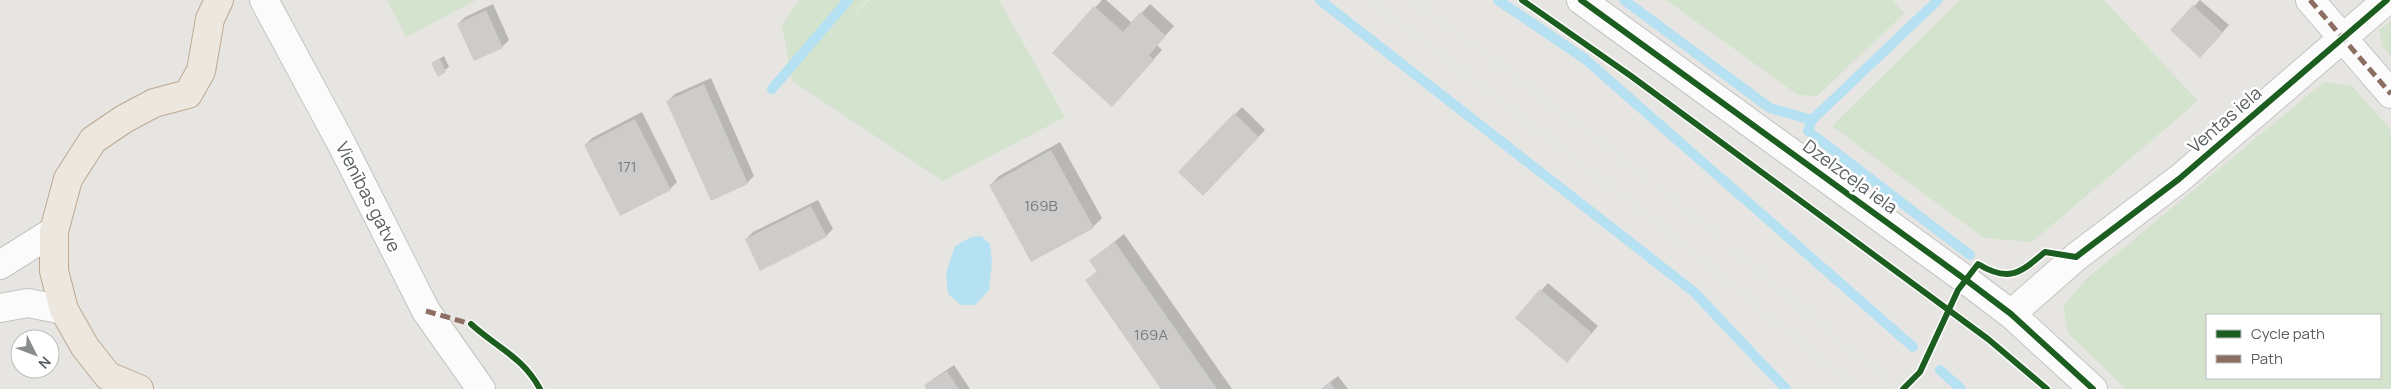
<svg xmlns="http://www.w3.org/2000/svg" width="2391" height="389" font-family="Manrope,sans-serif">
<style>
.green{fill:#d3e3ce;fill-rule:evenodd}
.water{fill:#b6e1f2}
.shadow{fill:#0003}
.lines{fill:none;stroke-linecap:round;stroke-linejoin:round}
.stream{stroke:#b6e1f2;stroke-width:10}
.building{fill:#cecccb}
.minor-casing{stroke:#c3c3c3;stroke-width:30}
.highway-casing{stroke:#bca992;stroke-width:30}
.path{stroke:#c2c6c3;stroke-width:3;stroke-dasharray:5 2.5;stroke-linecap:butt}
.minor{stroke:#fbfbfb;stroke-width:28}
.highway{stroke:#ece7df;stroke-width:28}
.rail{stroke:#e0e0df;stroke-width:4;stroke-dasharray:1 6;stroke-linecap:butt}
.quiet{stroke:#8d6e63;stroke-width:5;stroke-dasharray:10 5;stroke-linecap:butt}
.cycleway-casing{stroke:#fff;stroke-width:9}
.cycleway{stroke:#1b5e20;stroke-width:6}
.labels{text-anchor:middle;stroke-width:5;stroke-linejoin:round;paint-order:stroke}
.number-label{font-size:15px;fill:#777a7c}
.street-label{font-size:18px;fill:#585d60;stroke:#fff}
</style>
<rect width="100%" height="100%" fill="#e7e5e2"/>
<path class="green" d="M387,0H476L406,37Z
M799,0H867L836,34L869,0H999L1065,117L943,181L792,81L782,25Z
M1666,0H1892L1905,13L1817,96L1798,95Z
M1960,0H2104L2198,101L2032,242L1984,238L1832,126Z
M2391,21V57L2382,46L2379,30Z
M2324,82L2352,86L2391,130V389H2126L2068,333L2063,306L2086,279ZM2207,315H2380V378H2207Z"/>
<path class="water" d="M981,236L990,244L992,263L989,290L975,305H961L948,294L946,273L955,246L971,237Z"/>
<path class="shadow" d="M1102,0H1106L1132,23L1150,4L1174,26L1157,45L1162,50L1121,96L1054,53Z
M2200,0L2229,25L2207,49L2172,30Z
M493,4L509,40L502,47L458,24L465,17Z
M444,56L449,67L438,75L432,63Z
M711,78L754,176L747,183L668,101L675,94Z
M1242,107L1265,130L1203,195L1180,172Z
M642,112L677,182L670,189L585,145L592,138Z
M1060,142L1102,218L1093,227L990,185L999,176Z
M818,200L833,229L826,236L746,239L753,232Z
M1124,234L1232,389H1162L1087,281L1098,270L1091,260Z
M1548,283L1598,326L1574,354L1517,318Z
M954,365L970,389H928L926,386L933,379Z
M1338,376L1348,389H1321Z"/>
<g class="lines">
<path class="stream" d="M1320,0L1694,292L1786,389
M1498,0L1585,59L1913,347
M1624,0L1770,108L1812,120
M1938,0L1812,120L1808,131L1970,255
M772,89L848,0
M1940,370L1961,389"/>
</g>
<path class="building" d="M2193,5L2223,33L2200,58L2170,30Z
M1094,6L1123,32L1140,12L1166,36L1149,55L1154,60L1112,107L1052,53Z
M486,10L503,48L474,61L457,24Z
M440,59L446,72L438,77L431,63Z
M704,84L748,184L711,201L666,101Z
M1234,113L1259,137L1203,196L1178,172Z
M635,119L671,190L620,216L584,145Z
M1051,150L1094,228L1031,262L989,185Z
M811,206L827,237L760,271L745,239Z
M1115,242L1217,389H1161L1085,280L1097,272L1089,260Z
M1540,289L1592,333L1567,363L1515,318Z
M947,371L959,389H926L924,385Z
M1330,382L1335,389H1322Z"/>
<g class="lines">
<g class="minor-casing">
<path id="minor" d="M264,0L341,143L426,311L481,389
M1581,0L1966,280L2011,314L2093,389
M2310,0L2391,94
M0,265L54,231
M0,308L28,303L64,310
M2011,314L2076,257L2179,179L2387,0"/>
</g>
<g class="highway-casing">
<path id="highway" d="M139,389L108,376L85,347L64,310L54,271V231L68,179L93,140L124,119L154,103L188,94L201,71L210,19L219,0"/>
</g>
<path class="path" d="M1903,389L1920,372L1951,306"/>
<use href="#minor" class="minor"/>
<use href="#highway" class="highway"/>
<path class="rail" d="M1369,0C1536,125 1698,256 1858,389
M1412,0L1570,119L1702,223L1897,389"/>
<path class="quiet" d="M2310,0L2391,94
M426,311L471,324"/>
<g class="cycleway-casing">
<path id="cycleway" d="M1522,0L1631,76L1988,339L2047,389
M1581,0L1966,280L2011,314L2093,389
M471,324C496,347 523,357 540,389
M1903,389L1920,372L1958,290L1978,264C2009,283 2020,273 2045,252L2076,257L2179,179L2387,0"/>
</g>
<use href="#cycleway" class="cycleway"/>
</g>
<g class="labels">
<g class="number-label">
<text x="627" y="172">171</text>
<text x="1041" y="211">169B</text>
<text x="1151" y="340">169A</text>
</g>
<g class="street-label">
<text transform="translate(2225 120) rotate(-41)" y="6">Ventas iela</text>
<text transform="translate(1850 177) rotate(36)" y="6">Dzelzceļa iela</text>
<text transform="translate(368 197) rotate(63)" y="6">Vienības gatve</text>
</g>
</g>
<rect x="2206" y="314" width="175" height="65" fill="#ffffff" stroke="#bcbebf"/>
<rect x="2216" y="330" width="25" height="8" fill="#1b5e20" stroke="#bcbebf"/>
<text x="2251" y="339" font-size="15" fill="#585d60">Cycle path</text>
<rect x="2216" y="355" width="25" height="8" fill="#8d6e63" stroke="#bcbebf"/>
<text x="2251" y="364" font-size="15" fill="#585d60">Path</text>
<g transform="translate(35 354) rotate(132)"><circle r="24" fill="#ffffff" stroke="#bcbebf"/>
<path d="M0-4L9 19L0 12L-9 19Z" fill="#8a8d8e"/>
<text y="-8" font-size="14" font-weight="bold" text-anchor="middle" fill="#585d60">N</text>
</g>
</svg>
